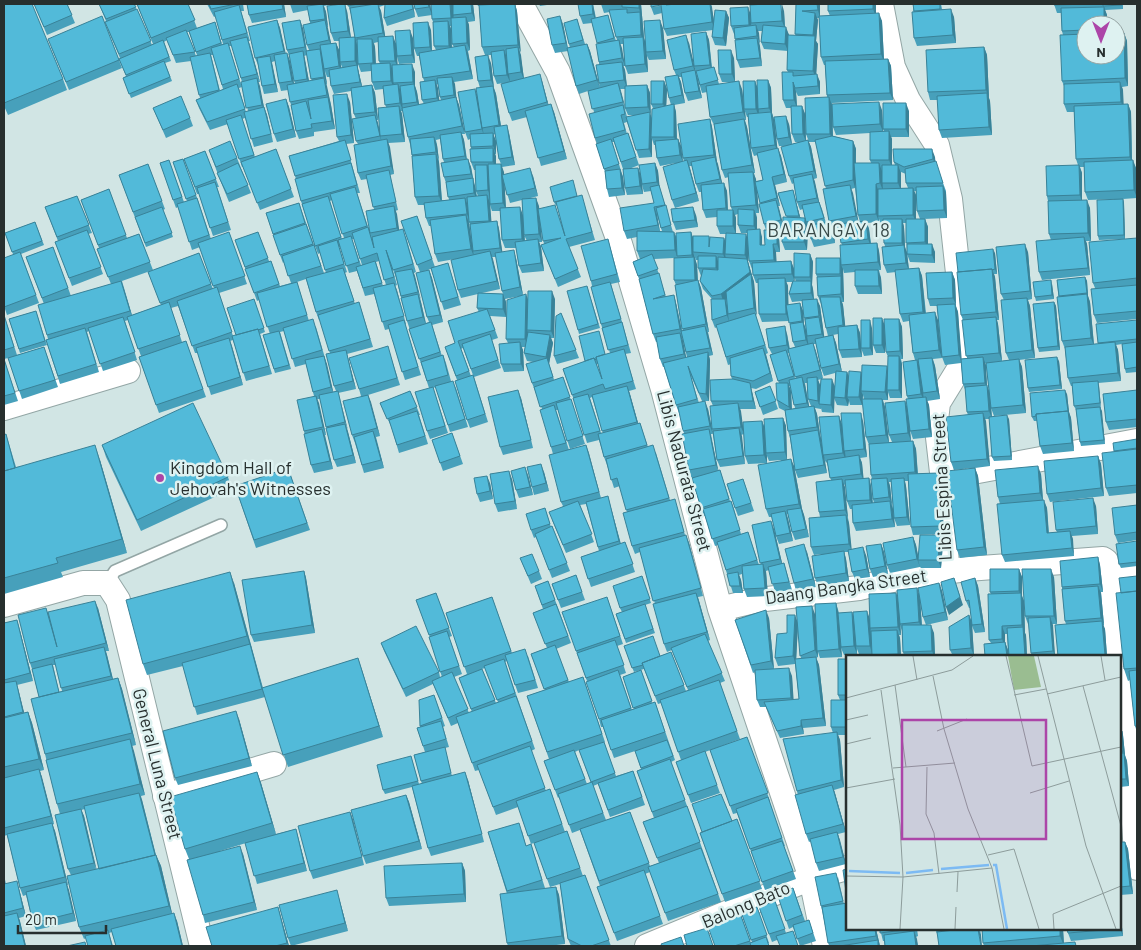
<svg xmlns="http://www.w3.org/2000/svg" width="1141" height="950" font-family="Barlow,sans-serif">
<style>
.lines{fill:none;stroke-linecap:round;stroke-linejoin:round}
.lane-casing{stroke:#93a6a5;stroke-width:14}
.street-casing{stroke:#93a6a5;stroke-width:26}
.lane{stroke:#fff;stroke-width:11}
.street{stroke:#fff;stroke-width:24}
.wall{fill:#47a0bb;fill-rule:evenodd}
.shaded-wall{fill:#398298}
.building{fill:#52bad9;stroke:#398298}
.poi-dot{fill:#ac45a8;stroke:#def2f1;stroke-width:2}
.labels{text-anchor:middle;stroke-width:5;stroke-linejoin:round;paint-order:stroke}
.poi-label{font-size:18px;fill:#272f2e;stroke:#def2f1;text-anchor:start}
.street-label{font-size:18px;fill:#272f2e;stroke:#def2f1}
.neighbourhood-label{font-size:19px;letter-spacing:1px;fill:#394a49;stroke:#def2f1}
.inset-river{fill:none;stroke:#7cbaf3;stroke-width:2.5}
.inset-road{fill:none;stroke:#8d9c9b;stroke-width:1}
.view{fill:#ac45a8;fill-opacity:0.15;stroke:#ac45a8;stroke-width:2.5}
.inset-edge{fill:none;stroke:#272f2e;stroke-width:2.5}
</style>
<rect width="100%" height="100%" fill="#d1e5e4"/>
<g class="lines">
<g class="lane-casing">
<path id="lane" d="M107,583L115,571L221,525"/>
</g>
<g class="street-casing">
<path id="street" d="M521,4L558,72L620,244L663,389L720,609L811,878L825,946
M881,4L893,67L908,100L937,145L950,199L966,347L962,364L938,403L936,420L944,490L947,573
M4,408L128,371
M978,471L1137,441
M1109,578L1137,575
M4,605L83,583H107L118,600L202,946
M720,609L758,600L859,588L905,577L967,569L1103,559L1106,561L1117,656
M1120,678L1132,794L1137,868
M165,796L274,764
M647,946L811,878L847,868"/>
</g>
<use href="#lane" class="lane"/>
<use href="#street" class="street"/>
</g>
<path class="wall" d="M4,4L63,79L67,90L8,115L4,106Z
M34,4H67L75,23L47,35Z
M99,4H134L152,45L153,44L137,4H188L197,28L215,22L222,44H223L216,16L214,17L207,4H243L244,11H241L250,41H248L260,82H258L264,107L267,115L273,142L254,147L245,118L242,119L255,157L276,149L294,197L260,210L243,167H242L228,124L210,130L199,108L196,100L200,98L191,61L176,63L167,40L164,42L171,61L165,63L172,81L131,98L123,78L126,76L119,59L120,58L108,30L106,21ZM187,32H189L197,55L196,56ZM229,46H232L242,82L248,111L246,112L239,88L242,87ZM211,55H213L223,89L220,91Z
M247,4H284L286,17L252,23L249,15Z
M290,4H328L329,5L324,6L326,12L328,27H327L331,43H336L339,50L341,68L342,67L340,62L339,41H334L331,33L347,11L351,37H355L357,44L355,38L351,14L348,4H413L415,17L387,26L384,18L385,5L379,7L381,11L385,36L396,43L413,38L415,63L399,64L397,57V65L415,72V86L417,92L419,105L424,104L422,100L424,81L419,56H417L414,48L431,30L432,51L436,50L434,46L433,22L432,19L453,4H473L475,21L468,22L469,25L470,50L468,51L473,79L454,82L456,97L459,105L465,134H462L464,140L467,159L471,167L477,196H478L476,191V170H474L471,162V149L470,139L468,140L465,132L480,88L478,81L491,63L494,88L496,94L501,126L509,133L515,165L502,167L504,175L533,176L538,196L527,199L536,198L539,209L564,232L557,205L556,206L554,202L577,196L584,203L595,240L569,247L581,277L558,287L541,245L544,244L540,221L542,242H539L541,247L544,271L522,273L519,266L516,248H505L502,240L501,211H492L490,205L491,222L497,221L499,229L502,252L516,258L523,295L528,300L555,299L554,338H551L553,343L549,364L554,380L563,377L585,444L570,449L558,410H556L569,450L586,445L601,498L608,496L610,504L621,544L625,542L635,572L591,587L581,557L599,551L586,504L580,505L594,542L566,553L552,520L563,506L561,502L553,454L551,447L542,409L532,383L533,362L527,361L524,353L525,347H521L523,350L524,371L504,372L501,364L508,343L506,339L520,296L505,299L502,291L496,257H492L500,289L482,293L503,294L506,302V317L490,316L498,338L492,340L501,368L474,377L488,422L470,428L467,420L457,380L445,347L455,343L479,312L477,308L478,294L461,298L458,290L455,259L438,262L435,254L431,226H429L426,218L424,205H418L415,197L412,156L410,144L408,137L403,111H401L402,114L405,142L388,143L394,174L390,175L398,210L395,211L399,230L406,237L416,272L414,273L426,323L429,322L427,317L420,272L401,221L417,216L435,267L448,263L461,305L444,310L431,269L421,272L429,270L432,278L443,322L432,325L442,356L443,355L446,363L451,381L456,388L468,427L450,432L436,387L433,388L448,433L430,439L427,431L429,388L407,321L396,278L390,260L397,285L395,286L406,324H405L421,375L405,380L389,329L385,330L374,294L365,296L357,271L349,273L341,247H339L347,272L345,273L355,304L359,302L373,347L347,354L356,389L338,393L356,463L337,467L334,460L320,399H317L326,435H325L333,469L314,473L311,465L304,431L314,396L306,364L295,367L284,331L280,332L291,369L275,373L263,335L270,334L259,300L257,301L235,240L258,232L269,261H271L280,286L291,283L284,262L283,263L280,255L266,213L299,203L324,273H326L320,253L318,254L315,246L301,201L296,179L289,156L339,141L337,137L350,102L354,143L346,144L360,193H357L374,245L370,233L374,209L367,179L361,180L358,173V144L356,141V119L354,114L351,91L334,94L331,86L330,77H327L325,71L327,84L326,85L331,105L335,129L314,132V136L299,139L296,131L288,90L281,91L279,83L275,61L272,62L278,92L264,94L262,86L258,65L255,58L277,20L280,28L285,53L290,61L294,84H295L290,58L287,50L303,28L307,51L309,50L307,45L310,23L308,10L293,13ZM450,26H451L452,44L454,47H452L451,29ZM378,42L379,61L380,64H376L375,47L374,43ZM307,55L312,81H309L304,56ZM358,55V64L361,72L371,71L372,82L375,90L383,89L386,107L380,133L377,120H378L375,93L372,85L362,86L358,69ZM438,84L440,97L441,100L439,101L436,85ZM495,134L499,159L501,164H496L495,154H496V141L493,135ZM440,139L443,159L444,162V177L446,183L449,200H442L439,162L437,145L436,140ZM504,183L510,203L522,200L523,215L506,208ZM332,200L344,238L342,239L330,201ZM469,222L470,225L472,245L469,223ZM524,225V235L527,241H525ZM352,239H354L362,265H361ZM379,261L386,285L383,286L376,262ZM306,279L316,312L319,320H320L330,353L334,386L336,391L333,392L325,358L316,327L309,321L297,282ZM463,348L473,375L471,376L461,349Z
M430,4L432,15L418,17L415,9Z
M477,4H515L517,11L520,53L524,78L542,81L548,104L554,112L567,159L541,166L527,117L512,121L509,113L504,83L497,84L494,76L492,55H485L482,47L479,6H478Z
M539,4H554L540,6Z
M593,4L596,18L608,15L616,41L617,40L610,12L604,13L601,4H641L644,38L645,41L663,28L666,59L649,60L647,56L648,72L628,74L625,66L623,44H620L625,66H623L625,70L627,86L647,85L650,93V114L652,119L653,108L651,104L664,81L667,89L666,106L671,105L669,98L676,75L674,70L689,43L695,72L698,78L694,66L706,32L709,40L712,67H714L719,84L742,89L746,120H745L747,127L755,173H754L756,181L763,180L758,155L754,156L751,148L748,117H747L744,109L755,81L757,88L768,80L771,88L772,113L774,119L789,124L792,144L799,142H795L792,134L791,108H786L783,100L788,72L787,70L788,51L764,49L761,42L762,31H758L762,66L740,68L737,60L735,33L734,34L731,26L750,13L784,11L785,27L789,35L796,36L795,34L796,4H820V16H830L828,11L875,4L876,14L882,21L884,59H888L891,66L893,100L832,103V105L882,110L883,131H884L883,129L909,111V137H891L892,139V165H895L894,162L935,157V161L946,191L947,218L923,219H925L928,227V244L935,252V263L910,262L907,254L906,223H903L904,227L905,247L907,253L909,269L919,268L922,276L926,313L938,320L942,358L933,359L935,366L940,399L927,401L929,405L932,437L913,439L910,430L911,441H913L916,449L918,474L938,473L941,481L944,534L913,535L911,527L908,481H905L906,486L910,525L897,526L894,518L895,527L856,531L853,523L852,509H850L847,501L846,484L844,485L848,518L849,523L851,549L866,555L870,577L855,579L852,572L849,552H844L846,559L849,581L818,586L815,578L822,554L814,555L811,547L820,517L819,512L831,480L827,462L826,463L824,458L827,473L798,478L795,470L790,438L788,431L785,411L779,408L777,400L779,383L770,355L772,354L769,348L787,334L790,349L795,347L793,342L791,327L789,321L762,322L759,314L758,283H756L753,275V269H752L749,261L748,252V262L754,282L756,316L768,353L766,354L773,381L756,389L751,388L756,409H740L744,434L741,435L745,464L720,467L717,460L712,429L713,406L711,401L732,379L731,376V364L728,365L717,327L715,328L712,320V299L703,289L700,281L701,276L698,268V260H696L694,255L695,258L697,265L698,280L701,288L709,332H708L713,355L709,356L710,360L709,401H702L690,374L699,403L708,409L713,434H711L718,471L720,470L730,501H731L734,509L741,534L748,532L759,565L761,564L752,525L774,529L782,563H784L792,590L775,592L769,570L766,571L768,596L747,597L744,589L742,574L739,575L741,580L743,593H733L718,545L715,546L705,516H704L701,508L689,470L684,434L680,413H679L676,405L664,367H663L660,359L657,342H656L653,334L639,279L633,262L640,259L637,251V237L627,239L624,231L654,203L651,191L644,192L642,185L643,194L627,195L625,188L623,169L614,142H612L623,177L625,195L609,197L607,189L605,172L596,144H597L595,138L594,112L588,91L579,94L576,86L568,51L555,53L552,45L563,24L568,48H570L569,44L577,19L585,44H587L590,51L600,88L599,83V62L598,44L592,23L583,24L580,16ZM817,18H819L821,57L824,65H825L827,97L806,134L809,142H816L826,189L829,223H826L822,209L819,202L814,179L817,178L811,147L808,140H806L805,114L802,106H797L796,92L798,96L820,94V82L816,74L818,44L816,41L818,20ZM679,77H682L685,93L688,101L702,98L698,79L702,93L707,92L710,117L714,125L722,170L725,178L729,177L731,207L732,210H728L727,191L722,183L717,162L712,127L710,119L683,158L684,161L683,162L681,146L678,139H677L676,112L674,105L685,103L681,82ZM620,89H625V108L628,115H635L627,117ZM832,106L833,127L836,135L870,133V160L871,163H856V149L853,141L833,136ZM627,122L639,158L652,157V139L654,145H655L657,158L660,166L676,163L672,200L675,208L699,201L689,166H692L696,184L699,192H701L703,210L706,218L717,217V226L720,234H726L725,241L724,238L710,239L709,236L693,239L691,232L676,236L673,232L659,185L658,171L655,163L640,173L638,168L629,169L639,165L631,141L627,134L624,123ZM775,125L777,139L779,146H785L789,176L792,184L794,183L797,202L800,210L803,209L806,221L800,217L795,198L793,190L778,193L787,217L782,222L778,206H780L775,185L787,182L781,156L777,148ZM901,172L906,174V183L908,188H901ZM855,188L858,215L860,222H858L851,189ZM757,191L761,203L764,224L766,230L765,245H762V237L757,229V218L756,213H759ZM914,191H916L917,211L920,219H916V195ZM738,214V225L741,233H747L748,239L736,234V218L735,215ZM657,215L661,228L662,231H660ZM879,219L881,224H883L884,243L885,246L884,265L887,273L896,272L900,314L903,322L909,321L913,353L915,360L907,396L908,399L907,407L905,401L889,435L892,442H889L885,407L883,400H888V392L890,398H902V364L901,359H903L902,327L899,319L884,325L873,345L876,353H885V328L886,352L888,357V370L862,375L861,372L849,377L847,372H842L836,343L833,335L824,337L820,306L814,299L813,289L812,285L813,262L810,254L794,277L796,281H794V269L791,261L776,262V252H780L779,238L777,230L782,228V242L785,250H807L808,226L809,230H810L811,239L814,247L835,243L833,229L839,228L842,245L841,261L840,258L816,274L817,277L818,296L821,304L826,328L828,336L838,334L839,350L842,358L862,357L860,333L857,325L845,326L843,305L842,302H844L843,269L844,273L855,272V286L858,294H882L881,278L879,270H881L879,251L877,243H871L869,229L867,223L879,222ZM674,258V280L676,285H675L683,330H682L676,303L674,295L666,297L654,259ZM786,282H792L789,294L792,302L802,301L806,330L804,324L803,311L800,303L788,305V286ZM681,337H682L687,357H686ZM813,344H816L821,368L824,376L835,373V386L822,379L823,378ZM788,353H789L796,378H795ZM821,379L820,391V385L818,380ZM805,383H807L808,399L811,406H809ZM789,386H790L795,408L792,409L791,391ZM863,395L864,399L866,437L869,445L871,475L872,479L873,499L874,503H873L871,486L869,478L863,479L862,463L860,458L867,457L863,421L842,423L822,447L817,414L815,408L821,409V408L822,412L834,413V398L837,405L848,406L849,401L850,405H862ZM889,482H891L893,509L892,505L890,486Z
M676,4H729L711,5L714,20L726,11L729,18L726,46L715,45L712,37L713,30L667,36L664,29L662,13L654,15L651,7Z
M913,4H941L942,9L954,17L956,43L917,46L914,38Z
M1054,4H1123V9L1105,10L1107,15L1086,25V55L1124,33L1127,41L1128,86L1122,87L1123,90V104H1128L1131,112L1132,160L1136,168L1137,198L1123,199L1124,203L1125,239L1099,240L1098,236L1114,199L1088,200L1085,192L1084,167H1080L1082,173V200L1090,208L1091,241H1086L1087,244L1090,275L1042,280L1039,272L1051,240L1049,234L1048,201L1047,196L1078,165L1076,159L1074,112H1067L1064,104V86L1062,81L1063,35L1062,31L1061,13H1057Z
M51,47L119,60L122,68L69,90Z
M984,47L987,55L989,98L990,101L992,135L942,138L939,130L938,100H930L928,92Z
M734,58L735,82H722L719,74Z
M286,99L289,107L296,137L277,142L274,134Z
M153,108L190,118L193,126L166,138Z
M209,150L237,158L251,193L229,202L220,180Z
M205,151L219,187H217L231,230L213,236L199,194H197L184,159Z
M183,159L200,206L211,239L229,232L247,284L219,293L233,336L236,335L254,299L265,332L260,334L272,374L246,381L233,340L230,341L243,385L211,395L198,353H195L178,306L171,308L182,342L186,341L206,397L159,413L139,357L141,356L128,320L125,321L137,360L103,371L89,331L87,332L99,372L60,384L46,340L48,339L47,335L44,304L26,257L53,247L71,296L111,284L97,249L99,248L81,200L109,189L127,238L139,234L153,270L122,281L132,315L161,305L148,272L199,253L213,289L214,288L200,247L192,250L178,207L176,208L160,163L169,160L184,202L187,201L173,162Z
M148,164L165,209L163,210L173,237L146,247L119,175Z
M77,196L92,233L88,234L103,274L72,286L55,242L58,241L45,207Z
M696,215L698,227L676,230L673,222Z
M35,222L44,245L21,254L39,303L7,315L4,306L13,254L5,233Z
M1137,238V319L1097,323L1094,315L1095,288L1093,283Z
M608,239L620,282L611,284L631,353L625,354L636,389L629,391L638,423H640L648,447L656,453L670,500L677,507L685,535L689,543L703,596L698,597L710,640L708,641L725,681L720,683L740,739L705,752L720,793L691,803L676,762L681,760L661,703L658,704L644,669L634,672L624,646L660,656L671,652L686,691L688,690L672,650L667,652L664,644L655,604L640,552L635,554L632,546L627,512L620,486L614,488L607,465L604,457L599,440L587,443L575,403L563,369L610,353L601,324L592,286L591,281ZM596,364H598L602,379ZM592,397L603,433H601L590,398Z
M1028,252L1032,299L1028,300L1030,306L1035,358L1019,360L1022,367L1026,413L994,416L991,408L992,417L1009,419L1012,460L994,461L992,457L990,419H985L990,466L975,468L978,476L987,555L960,558L957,550L971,468L954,470L951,462L968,415L967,412L966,392L963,384L961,363L945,365L942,357L937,306H930L928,299L952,272L955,280L956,306L958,312L961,359L967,358L963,320L961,315L995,253L997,274H994L995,277L999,320H997L998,324L1002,361L1009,360L1006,353L1004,300L1001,294ZM985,363H986L989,391L987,386Z
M1085,277L1087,281L1088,296L1090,302L1094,344H1098V343L1137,320V372L1126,373L1125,369L1122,344L1116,345L1118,350L1121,381L1098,383L1105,444L1081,446L1080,442L1076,410L1074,406L1072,386H1071L1068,378L1065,349L1062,341L1057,280Z
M1052,284L1054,299L1036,301L1035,297Z
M587,286L600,328L579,334L578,330Z
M1054,302L1056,306L1060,350L1039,352L1038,348Z
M36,311L47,345L20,353L9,319Z
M561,313L579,358L557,364L554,356Z
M4,315L17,355L44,347L58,387L22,399L8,358L4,359L18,401L4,405Z
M872,328L873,355L864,356L861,348Z
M390,354L400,385L368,395L380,436L376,437L384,468L364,473L355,443L352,435L361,396L359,389Z
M1059,361L1062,389L1029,392L1028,388Z
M770,386L778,409L763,415L755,392Z
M1137,390V427L1109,430L1106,422Z
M410,391L420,415H419L428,444L399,453L391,426L380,403Z
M1067,394L1069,412L1071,418L1074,451L1043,454L1040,446L1037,421H1034L1032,417Z
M521,398L533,448L503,455L500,447Z
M783,418L786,426L787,459L794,466L802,509L804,515L809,537L795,540L792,532L788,514H787L793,541L779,544L776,536L772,517H769L766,509L781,460L769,461L767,456V463L748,464L745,456L762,421L764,426Z
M452,433L463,464L443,471L432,440Z
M6,434L16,467L100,460L127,553L61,572L63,577L4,594V435Z
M1137,439V493L1109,496L1106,488L1114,451Z
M102,445L228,477L232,489L141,531L106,457Z
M1098,456L1101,464L1104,496L1050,502L1047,494Z
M288,468L310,530L256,548L235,486Z
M544,472L549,491L534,495L532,487Z
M1041,474L1043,500L1047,508L1049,533L1057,532L1056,530L1096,506L1098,534L1072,536L1074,556L1005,562L1002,555L1000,504L998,497Z
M528,475L533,495L519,498L516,490Z
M512,479L517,509L498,512L495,504Z
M743,479L754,511L738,516L735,508Z
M490,483L493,499L480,502L477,494Z
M1137,505V540L1118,543L1115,535Z
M545,508L551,527L552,526L570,571L552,578L536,537L534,538L531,530Z
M913,537L916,545L918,557L943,543L941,568H921L920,567L890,573L887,565Z
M1137,541V566L1121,568L1119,564Z
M881,544L884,552L888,574L873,577L870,569Z
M807,552L816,587L796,591L794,583Z
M1098,557L1100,565L1103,592H1101L1104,625L1103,626L1105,629L1107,656H1058L1066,624L1065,621L1062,587Z
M520,558L539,571L542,579L531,584Z
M1019,569L1022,577V596L1024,601L1025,633L1026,635L1027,656H985L991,643L989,640L991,594L990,592ZM1005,634H1007L1008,650L1005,642Z
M304,571L306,578L315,633L254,642L251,635Z
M576,575L585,600L561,608L552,584Z
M642,576L651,603L645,605L655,633L626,643L616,614L622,612L620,608Z
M1137,576V732L1135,726L1130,680L1128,681L1124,669L1121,593Z
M1054,577L1057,624H1052L1055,656H1032L1031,653L1029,624H1028L1025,616Z
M975,578L978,586L985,632L975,633L972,626L974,656H953L950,650L969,615L972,622L970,608H969L966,601Z
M548,581L571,643L556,649L569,682L583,677L605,742H604L616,776L633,771L645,805L610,817L598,784L593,786L606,820L630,812L650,866L659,863L643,822L654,818L637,771L641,769L635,751L656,744L614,758L603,727H601L599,719L587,681L576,651L607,597L623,644L617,646L626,673L620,675L632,710L634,709L623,677L641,670L652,703L655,702L675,760L671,762L690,814L721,902L668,921L650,872L645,874L663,924L617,941L597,887L600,886L580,830L572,833L559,797L558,798L544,761L549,759L527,696L545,690L531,654L547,648L533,613L543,609L535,586ZM579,750L591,782L587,784L575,752Z
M234,583L263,688L358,658L383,737L288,767L265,697L197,715L183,666L147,675L143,664Z
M939,583L942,591L948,620L926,625L923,617L920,600L922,625L934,633L935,656H904L903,652L902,631L900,625L901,635H899L900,638L901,656H872V654H859L857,649V654L844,655L841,648L842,657L820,658L818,652V657L816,658L819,665L826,726L803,728L804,734L780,738L766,707H760L757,700L755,672L753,673L735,620L769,618L774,669L792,676L793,700L799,699L795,664L778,666L775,658L787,633L797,622L815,614L816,632L836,603L839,613L870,619L896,593L898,598L919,594ZM798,625L801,659H796Z
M436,593L452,636L449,637L462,674L454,677L469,713L472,712L459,678L467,674L446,613L492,597L512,653L528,656L538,688L518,693L507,661L505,662L535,749L531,751L546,791L550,789L565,832L531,844L518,807L496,815L479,770L475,771L458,723L451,726L433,684L406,697L384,651L381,643L439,672L440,677H442L429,637H430L416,600ZM485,668L498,702L496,703L482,669Z
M46,608L49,616L98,608L109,651H106L113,679L118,678L122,689L136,745L132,746L145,795L141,796L156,855L161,866L172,914L177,921L183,946H116L112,932L109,933L113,946H88L86,938L84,939L79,927L71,875L68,869L60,814L57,804L45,754L39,697L32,669L30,663ZM53,665H56L62,691L59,692ZM85,809L99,869H96L84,816L81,810Z
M17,620L19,627L33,681L17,685L24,713L28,712L32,723L44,770L40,771L54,824L52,825L55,831L68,885H67L76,921L36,930L33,923L26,895L23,896L20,888L7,835L4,836V623Z
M847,659V735H838L840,740L844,787L834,790L846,832L838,834L846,864L819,871L816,863L811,841L809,842L806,834L797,791L833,733L831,727L840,700L838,695Z
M434,695L445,726L443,727L449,747L445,748L452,776L468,780L484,842L431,856L428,848L412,787L385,794L383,790L411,756L419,784H422L414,755L425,752L417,728L420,727V726Z
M239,719L252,766L178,785L175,778Z
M1120,731H1122L1123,735L1125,755L1127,761L1129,786L1120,787Z
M747,737L770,801H769L785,846H784L796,879L765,890L737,813L733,814L710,750Z
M257,772L261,783L276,834L296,829L307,871L257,884L246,843L220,851L243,854L257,910L205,923L189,859L185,849Z
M406,795L409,802L422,849L366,864L363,856Z
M350,812L353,820L364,865L313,879L310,871Z
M737,819L762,889L725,902L700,833Z
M522,831L526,846L531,844L545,888L541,889L556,887L559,895L565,944L548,946H508L507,943V894L488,832Z
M567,831L583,876L585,875L611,946H571L568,939L560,884L550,887L534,843Z
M1120,842H1125L1128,849L1133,894L1120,895Z
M462,863L465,871L466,902L389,906L386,898Z
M4,875L6,884L19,889L26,916L19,918L26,946H4Z
M838,877L844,904L876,929L880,946H829L822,910L821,906Z
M793,888L805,921L809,920L816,941L800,946L793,927L789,929L777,893Z
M339,898L348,931L291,946L288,938Z
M775,901L786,933L777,940L772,942L759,907Z
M278,907L280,914L289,946H212Z
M757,907L769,943H768L769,946H715L740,913L751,943L752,942L741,912Z
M1120,910L1123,936L1071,941L1068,933L1067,929H1120Z
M880,929H917L918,936L916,937L918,946H885L884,941H883Z
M935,929H980L981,935L938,936Z
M982,929H1063L1064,943L1077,946H984L983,943Z"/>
<path class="shaded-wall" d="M282,4H284L286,17L283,9Z
M323,4L326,12L328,27L325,19Z
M345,4L347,11L351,39L348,31Z
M378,4L381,11L386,41L383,33Z
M412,4H413L415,17L413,9Z
M428,4H430L432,15L429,7Z
M450,4H453L454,26L451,18Z
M471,4H473L475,21L472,13Z
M515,4L517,11L521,53L518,45Z
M592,4H593L596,22L593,14Z
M639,4H641L644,38L646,45V52L647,56L648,72L645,64L644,42L641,35L640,12L639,8Z
M710,4H711L712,7L715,30L712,22Z
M782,4L784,11L785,29L782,21Z
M817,4H820V18L818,10Z
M873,4H876V17L873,9Z
M748,7L751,15V23L752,33L749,25Z
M1104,7L1107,15V25H1104Z
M951,9L954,17L956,43L953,35Z
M726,11L729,18L726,46L723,38Z
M815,13L818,20L816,41L818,44L816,79L813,71L815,38L813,35Z
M879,13L882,21L884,62L881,54Z
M560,16L563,24L568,50L566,43Z
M466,17L469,25L470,50L467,43Z
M277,20L280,28L287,59L284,51Z
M300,20L303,28L307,55L305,47Z
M325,20L328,28L332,48L329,40Z
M660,20L663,28L666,59L663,51Z
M448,21L451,29L452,53L449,46Z
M428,22L431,30L432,55L430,47Z
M756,25L759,33L760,44L757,36Z
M786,27L789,35L788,51L785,44Z
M410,30L413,38L415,63L412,55Z
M706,32L709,40L712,73L710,65Z
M1124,33L1127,41L1128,86L1125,78Z
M686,35L689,43L702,98L699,91L695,72L693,66Z
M393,36L396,44L398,68L395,61Z
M247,37L250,45L260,82L257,74Z
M355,37L357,45L358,69L363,90L360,82L357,66L355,61Z
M757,38L760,46L762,66L760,58Z
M372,39L375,47L376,71L373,63Z
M619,40L622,48L625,66L622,58Z
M336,43L339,50L342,74L339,66Z
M587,44L590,51L600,88L597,80Z
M465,45L468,53L473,79L470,71Z
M518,47L521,55L524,80L521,72Z
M984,47L987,55L989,98L986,90Z
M320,49L322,57L327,84L324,77Z
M504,50L507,58L510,82L507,75Z
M731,50L734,58L735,82L732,74Z
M303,51L305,59L310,87L307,79Z
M287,53L290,61L295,89L292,81Z
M488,55L491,63L494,88L491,80Z
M270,56L272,64L278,92L275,84Z
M888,59L891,66L893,100L890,93Z
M622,62L625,70L627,88L624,80Z
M390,63L393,71L394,89L391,81Z
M412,64L415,72V86L417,92L420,110L417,102L415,89L413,82Z
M540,74L542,81L550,110L547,102Z
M817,74L820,82V94L818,86Z
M678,75L681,82L685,103L682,95Z
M452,77L455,84L457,103L454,95Z
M257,78L260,86L265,113L262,105Z
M324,78L327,86L331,105L335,129L332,121L328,98Z
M435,80L438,88L440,106L437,98Z
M768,80L771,88L772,113L774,120L778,153L775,145L772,115L769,108Z
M664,81L667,89L666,112L663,104Z
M739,81L742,89L746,120L743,112Z
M755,81L758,89L759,117L756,109Z
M793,82L796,92L797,108L794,100Z
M1120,82L1123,90L1124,110L1121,102Z
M618,83L621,91L626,110L623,102Z
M398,84L401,92L403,111L400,103Z
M372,85L375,93L378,120L375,112Z
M647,85L650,93L651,114L648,107Z
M493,86L496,94L502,133L499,125Z
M475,89L478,97L484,137L482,129Z
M987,93L990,101L992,135L989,127Z
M347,94L350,102L354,143L351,135Z
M456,97L459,105L465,134L462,126Z
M829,97L832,105L833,142L830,134Z
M286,99L289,107L296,137L293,129Z
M879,102L882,110L883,132L880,124Z
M906,103L909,111V137L906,129Z
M551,104L554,112L567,159L564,151Z
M674,104L676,112L677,145L674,137Z
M1128,104L1131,112L1132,165L1130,157Z
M399,106L402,114L405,142L402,134Z
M802,106L805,114L806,142L803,134Z
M264,107L267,115L273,142L271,134Z
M650,112L652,120L651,137L652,139V157L649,149Z
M375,115L378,123L382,144L380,136Z
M786,116L789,124L792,145L789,137Z
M710,119L712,127L717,162L714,155Z
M744,119L747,127L755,173L752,165Z
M507,125L509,133L515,165L512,157Z
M889,131L892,139V168L889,160Z
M461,132L464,140L467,163L465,156Z
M493,133L496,141V154L493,146Z
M434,137L437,145L439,160L436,152Z
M387,139L390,147L394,174L391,166Z
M678,139L681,146L683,162L680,155Z
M808,140L811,147L817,178L814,171Z
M853,141L856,149L855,188L853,180Z
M493,148L496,156V170L493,162Z
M778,148L781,156L787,182L784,174Z
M932,149L935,157L936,167L933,159Z
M436,154L439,162L442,204L439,196Z
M715,157L718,164L723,187L720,179Z
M468,159L471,167L473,180L475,186L477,201L474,193L473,180L471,174Z
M687,160L690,168L699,201L696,193Z
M1133,160L1136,168L1137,198L1134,190Z
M655,163L658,171L660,190L657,182Z
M879,163L882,171L883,191L880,183Z
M501,164L504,172L506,210L503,203Z
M487,165L490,173L491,198L488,190Z
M898,165L901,173V191L898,183Z
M1079,165L1082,173V203L1080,195Z
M530,168L533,176L538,196L535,188Z
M638,168L641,176L643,194L640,186Z
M620,169L623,177L625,195L622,188Z
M753,172L756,179L759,213L756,205Z
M812,174L815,182L820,206L817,198Z
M772,177L775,185L780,206L777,198Z
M724,183L727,191L728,216L726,208Z
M876,184L879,192L878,216L879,222L876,214Z
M850,185L853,193L859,224L856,216Z
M943,186L946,193L947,218L944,210Z
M913,188L916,195V223L913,215Z
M793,190L795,198L802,224L799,216Z
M487,195L490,203L492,228L489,221Z
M465,198L468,206L470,222L467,214Z
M536,198L539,206L542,242L539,234Z
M1123,199L1124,203L1125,239L1124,235Z
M776,200L779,208L784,228L781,220Z
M1087,200L1090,208L1091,241L1088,233Z
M394,206L397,214L400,236L397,228Z
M520,207L523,215L525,247L522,239Z
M654,207L657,215L660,233L658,225Z
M693,207L696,215L698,227L695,220Z
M733,210L736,218V234L733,226Z
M754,210L757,218V234L754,226Z
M466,215L469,223L474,257L471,249Z
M805,218L808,226L807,250L804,242Z
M902,219L904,227L905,247L907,253L909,271L906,263L904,249L902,243Z
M925,219L928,227V250L925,242Z
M497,221L499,229L503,256L500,248Z
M866,221L869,229L871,247L868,239Z
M830,222L833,230L835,243L832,236Z
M760,229L762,237V253L760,245Z
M777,230L779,238L780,252L777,244Z
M674,232L677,240V256L675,250Z
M691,232L694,240L693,252L697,265L698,288L695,280L694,262L692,255Z
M746,234L749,242L748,262L754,282L757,316L754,308L752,280L725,300L727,306L729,322L721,294L748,263L745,255Z
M1084,237L1087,244L1090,275L1088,268Z
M724,238L727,246L725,254L726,259V262L723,254Z
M538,239L541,247L544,271L541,263Z
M877,243L879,251L881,270L878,262Z
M773,244L776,252L777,268L774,260Z
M932,244L935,252V263L932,255Z
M1025,244L1028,252L1032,299L1030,291Z
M993,249L995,253L997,274L995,269Z
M514,250L516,258L523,295L520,287Z
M490,251L493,259L500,289L497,281Z
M810,254L813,262L812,285L810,277Z
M716,256L719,264V276L716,268Z
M840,258L842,265H841L843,269L844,302L841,294Z
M791,261L794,269L795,282L792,274Z
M919,268L922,276L926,320L923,312Z
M412,269L415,276L421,300L418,292Z
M992,269L995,277L999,320L996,312Z
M429,270L432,278L443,322L440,315Z
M878,270L881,278L882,294L879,286Z
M952,272L955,280L956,305L953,298Z
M1085,277L1087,281L1088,296L1090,302L1094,346L1091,338Z
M785,278L788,286L789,321L786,314Z
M698,280L701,288L709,332L706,324Z
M1051,280L1052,284L1054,299L1052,295Z
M121,281L124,289L133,319L130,311Z
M811,281L813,289L814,301L811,293Z
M394,283L397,290L406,324L404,316Z
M552,291L555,299L554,338L551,331Z
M418,294L421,302L426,325L423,317Z
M503,294L506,302V317L503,309Z
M526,294L529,302L527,330L528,332V347L525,339Z
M674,295L676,303L683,337L680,329Z
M840,297L843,305L846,333L843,325Z
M1027,298L1030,306L1035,358L1032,350Z
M817,299L820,306L825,342L822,334Z
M1054,302L1056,306L1060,350L1058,346Z
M800,303L803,311L804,324L806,330L809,348L806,340L804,327L802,321Z
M955,304L958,312L962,363L959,355Z
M935,312L938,320L942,358L939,350Z
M996,317L998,324L1002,361L999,353Z
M882,318L885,326V353L882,345Z
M899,319L902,327L903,359L900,351Z
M870,320L872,328L873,355L870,348Z
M857,325L860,333L862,357L859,349Z
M705,326L708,334L713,355L710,348Z
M785,326L787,334L790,353L787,345Z
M680,333L683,340L687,362L684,354Z
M550,335L553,343L549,364L556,385L546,357Z
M833,335L836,343L842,372L839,364Z
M229,338L232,346L243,385L240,377Z
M520,342L523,350L524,371L521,364Z
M1115,342L1118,350L1121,381L1118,373Z
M813,343L816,351L823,378L820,370Z
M763,348L766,355L773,381L770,373Z
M346,350L348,358L356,389L353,381Z
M708,352L710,360L709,401L706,394Z
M324,356L327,364L334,395L331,387Z
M899,356L902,364V398L899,390Z
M983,357L986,365L987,386L990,393L992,419L989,411L987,390L985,383Z
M1057,357L1059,361L1062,389L1060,385Z
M932,358L935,366L940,399L937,391Z
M1019,359L1022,367L1026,413L1023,405Z
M917,360L920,368L924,401L921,394Z
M887,366L889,374L887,390L888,392V400L885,392Z
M847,372L850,380L847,397L849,400L848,406L845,398Z
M861,372L863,380L861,391L863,395L862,405L859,397Z
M802,377L805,385L810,411L807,403Z
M817,377L820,385L821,404H819L821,409L818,401Z
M832,379L835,387L834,413L831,405Z
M1098,381L1099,385L1101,407L1100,403Z
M750,383L752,391L756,409L753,401Z
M788,383L791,391L792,415L789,407Z
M627,386L630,394L640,430L637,422Z
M518,390L521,398L533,448L531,440Z
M1065,390L1067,394L1069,412L1071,418L1074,451L1072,443Z
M338,391L340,399L348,430L345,422Z
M368,395L371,402L380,436L377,428Z
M316,396L319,403L326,435L323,427Z
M926,397L929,405L932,437L929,429Z
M882,399L885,407L889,443L886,435Z
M705,401L708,409L713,434L710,426Z
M905,401L908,409L911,441L908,433Z
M738,403L741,411L744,434L741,427Z
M814,406L817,414L820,435L817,427Z
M1100,407L1102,411L1105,444L1104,440Z
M861,413L863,421L867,457L864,449Z
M983,413L986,421L990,466L987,459Z
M1007,415L1009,419L1012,460L1011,456Z
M839,416L842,424L846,461L843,453Z
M783,418L786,426L787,460L785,452Z
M762,421L765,429L766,453L767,456V463L764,455Z
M345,424L348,432L356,463L353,455Z
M739,428L742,436L745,464L743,456Z
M322,429L325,437L333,469L330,461Z
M709,429L711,437L719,473L716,465Z
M818,430L821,438L827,473L824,465Z
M373,431L376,439L384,468L381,460Z
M913,441L916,449L918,480L915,472Z
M95,445L100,460L127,553L122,539Z
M586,445L589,453L601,499L599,492Z
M859,455L862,463L864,482L861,474Z
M1098,456L1101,464L1104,496L1101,488Z
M791,459L794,466L802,509L804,515L809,537L799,504Z
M541,464L544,472L549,491L546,483Z
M1038,466L1041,474L1043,501L1040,493Z
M525,467L528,475L533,495L530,487Z
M975,468L978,476L987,555L984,547Z
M509,471L512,479L517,509L515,501Z
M938,473L941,481L944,534L941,526Z
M487,476L490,483L493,499L490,491Z
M869,478L871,486L873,508L870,500Z
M887,478L890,486L892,505L889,497Z
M904,478L906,486L910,525L907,517Z
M842,479L845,487L848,518L845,510Z
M608,496L610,504L622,549L619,541Z
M1093,498L1096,506L1098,534L1096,526Z
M1044,500L1047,508L1049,541L1047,533Z
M890,501L893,509L895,527L892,519Z
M785,511L788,519L793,541L790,533Z
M846,515L849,523L852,552L849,544Z
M771,521L774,529L783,567L780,559Z
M1070,531L1073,539L1074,556L1072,548Z
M686,535L689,543L703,596L701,588Z
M940,535L943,543L941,568L938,560Z
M913,537L916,545L919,560H918L920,567L917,559Z
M804,544L807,552L816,587L813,579Z
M881,544L884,552L888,574L885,566Z
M863,547L866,555L870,577L867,569Z
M844,551L846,559L849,581L846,573Z
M1098,557L1100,565L1103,592L1100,584Z
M763,564L766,572L768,596L765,588Z
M1019,569L1022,577V596L1024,601L1025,633L1026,635L1027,656H1025L1023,628L1022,625L1021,597L1019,591Z
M1051,569L1054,577L1057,624L1054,616Z
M304,571L306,578L315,633L312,625Z
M230,572L234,583L265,697L247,636Z
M738,572L741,580L743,593L740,586Z
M954,578L963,605L949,615L946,607Z
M975,578L978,586L985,632L982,624Z
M939,583L942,591L948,620L945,612Z
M1098,586L1101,593L1104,625L1101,618Z
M917,588L920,596L922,630L919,622Z
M696,593L699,601L710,640L707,632Z
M896,593L899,601L901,635L898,627Z
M95,601L98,608L109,651L106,643Z
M836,603L838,611L842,657L839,649Z
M812,606L815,614L818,657L815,650Z
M766,610L769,618L774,669L771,661Z
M867,611L870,619L872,654L870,646Z
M852,612L855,620L856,646L857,654L854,646Z
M795,615L798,623L796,664L793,656Z
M969,615L972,623L974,656L971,648Z
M1050,617L1053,625L1055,656L1053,651Z
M17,620L19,627L33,681L30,673Z
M1102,621L1105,629L1107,656H1106L1105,655Z
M931,625L934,633L935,656H934L932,651Z
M1002,626L1005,634V647L1002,639Z
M897,630L900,638L901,656H898V654Z
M1005,642L1008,650L1009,656H1007Z
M104,647L107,655L114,684L111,676Z
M816,657L819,665L826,726L823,718Z
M358,658L362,670L383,737L379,726Z
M789,668L792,676L794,705L791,698Z
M118,678L122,689L136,745L132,733Z
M16,681L18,688L26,720L23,712Z
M236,711L239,719L252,766L249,758Z
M28,712L32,723L44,770L39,759Z
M801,720L803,728L804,734L801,726Z
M1122,731L1123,735L1125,755L1123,751Z
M837,732L840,740L844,787L841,780Z
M130,739L134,751L145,795L140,784Z
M1124,753L1127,761L1129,786L1126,779Z
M39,769L42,777L54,824L51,816Z
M257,772L261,783L276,834L272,823Z
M465,772L468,780L484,842L482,834Z
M832,785L835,793L846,832L843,824Z
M139,793L142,800L158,864L155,856Z
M406,795L409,802L422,849L419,841Z
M81,809L84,816L97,871L94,863Z
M350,812L353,820L364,865L362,857Z
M52,823L55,831L68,885L65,877Z
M296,829L298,837L307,871L304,863Z
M837,832L840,840L846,864L843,857Z
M1125,842L1128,849L1133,894L1130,886Z
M240,846L243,854L257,910L254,902Z
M156,855L161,866L173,917L169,906Z
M462,863L465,871L466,902L464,894Z
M17,881L19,889L26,916L23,908Z
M66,882L69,890L76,921L73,913Z
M556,887L559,895L565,944L562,936Z
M337,890L339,898L348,931L345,923Z
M278,907L280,914L289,946L287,943Z
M1120,910L1123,936L1120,929Z
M17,913L20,921L26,946H25Z
M174,913L177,921L183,946H182Z
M875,929H876L880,946H878Z
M978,929L981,935L982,946H981Z
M1060,929H1063L1064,946L1060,936Z
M914,931L917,939L918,946H916Z"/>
<path class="building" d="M4,4H32L63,79L4,103Z
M34,4H67L72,15L44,27Z
M99,4H134L136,7L106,19Z
M137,4H188L195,20L151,38Z
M209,4H236L211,9Z
M247,4H282L283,9L249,15Z
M323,4L325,19L310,21L307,6Z
M342,4H345L348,31L331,33L327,6Z
M348,4H358L348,6Z
M375,4H378L383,33L355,38L350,8Z
M385,4H412L413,9L384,18Z
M414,4H428L429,7L415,9Z
M431,4H450L451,18L432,19Z
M453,4H471L472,13L453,15Z
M501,4H515L518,45L482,47L479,5Z
M578,4H592L593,14L580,16Z
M622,4H639V8L622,7Z
M651,4H665L666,5L676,4H710L712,22L664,29L661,5L651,7Z
M766,4H781L782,21L751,23L750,5Z
M796,4H817L818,10L802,11L815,13L813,35L795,34Z
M828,4H873V9L828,11Z
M913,4H940V9L914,11Z
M1054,4H1090L1054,5Z
M1103,4H1122V5L1103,6Z
M239,5L247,33L222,40L214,12Z
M748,7L749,25L731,26L730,8Z
M1104,7V25H1086V30L1062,31L1061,8Z
M137,9L151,41L119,54L105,22Z
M627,9V13L640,12L641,35L616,37L609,10Z
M951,9L953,35L914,38L912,12Z
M715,10L726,11L723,38L712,37Z
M879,13L881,54L821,57L819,16Z
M608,15L614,38L597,43L591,19Z
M102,16L119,60L66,82L48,39Z
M560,16L566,43L552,45L547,19Z
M466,17L467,43L452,44L451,18Z
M577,19L583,40L569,44L564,23Z
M277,20L284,51L255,58L248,27Z
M300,20L305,47L287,50L282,23Z
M325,20L329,40L307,45L303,25Z
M660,20L663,51L646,52L644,21Z
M448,21L449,46H434L433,22Z
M215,22L221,43L196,52L189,31Z
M428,22L430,47L414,48L413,23Z
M756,25L757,36L735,39L734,28Z
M763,25L786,27L785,44L761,42Z
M186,30L195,52L173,55L166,38Z
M410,30L412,55L397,56L395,31Z
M706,32L710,65L694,66L691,34Z
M1116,33H1124L1125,78L1062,81L1060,35L1086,34V55H1116Z
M686,35L693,66L674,70L667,40Z
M788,35L815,36L813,71L787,70Z
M393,36L395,61H379L378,37Z
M247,37L257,74L241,78L230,41Z
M355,37V61L340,62L339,38Z
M643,37L645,64L625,66L623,38Z
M757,38L760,58L737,60L735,40Z
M357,39H372L373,63L358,64Z
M163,40L169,57L126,75L119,59Z
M619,40L622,58L599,62L596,44Z
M228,43L239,79L222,85L211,48Z
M336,43L339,66L324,69L320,45Z
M587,44L597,80L576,86L567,48Z
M465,45L470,71L423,78L419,53Z
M518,47L521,72L508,74L506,49Z
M984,47L986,90L928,92L926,50Z
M320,49L324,77L311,79L306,51Z
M504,50L507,75L494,76L491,52Z
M718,50H731L732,74H719Z
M303,51L307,79L294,81L289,54Z
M210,53L219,90L199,95L190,57Z
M287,53L292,81L279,83L274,55Z
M488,55L491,80L478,81L475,57Z
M270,56L275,84L262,86L257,58Z
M888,59L890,93L827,95L825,61Z
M164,61L170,77L129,94L123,78Z
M622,62L624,80L599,83L596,65Z
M390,63L391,81L372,82L371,64Z
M412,64L413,82L393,83L392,65Z
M357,65L360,82L331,86L329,70Z
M714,67L718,80L700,85L696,71Z
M695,70L699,91L685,93L681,73Z
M782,72H793V76L817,74L818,86L795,88L793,82L794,100H783Z
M540,74L547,102L509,113L501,84Z
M678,75L682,95L669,98L665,77Z
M452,77L454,95L440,97L437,78Z
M257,78L262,105L246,108L241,82Z
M324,78L327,95L290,102L287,85Z
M435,80L437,98L422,100L420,82Z
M757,80H768L769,108L758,109Z
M651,81H664L663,104H651Z
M739,81L743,112L710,117L706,86Z
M743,81H755L756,109H744Z
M1120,82L1121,102L1064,104V84Z
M618,83L623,102L592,109L588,91Z
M237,84L245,109L207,122L196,100Z
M398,84L400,103L385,105L383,86Z
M414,84L417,102L402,104L400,86Z
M372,85L375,112L354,114L351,88Z
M647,85L648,107L625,108V86Z
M493,86L499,125L482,128L476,88Z
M475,89L482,129L465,132L458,92Z
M987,93L989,127L939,130L937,96Z
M347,94L351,135L337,137L333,95Z
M181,96L190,118L163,130L153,108Z
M328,97L332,121L311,124L312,128L296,131L291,105L306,101L311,119L308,100Z
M456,97L462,126L408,137L402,108Z
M829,97L830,134H806L805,98Z
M286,99L293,129L274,134L266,104Z
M879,102L880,124L833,127L832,104Z
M883,103H906V129H883Z
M551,104L564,151L538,158L525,111Z
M674,104V137H651L652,109Z
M1128,104L1130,157L1076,159L1074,106Z
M623,105L625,114L621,115L625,130L595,138L589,114Z
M399,106L402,134L380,136L378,108Z
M791,106H802L803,134H792Z
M264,107L271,134L251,139L244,112Z
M650,112L649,149L636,150L626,117Z
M771,112L775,145L751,148L748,114Z
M241,115L254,155L239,159L226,120Z
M375,115L380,136L356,141L352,119Z
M786,116L789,137L777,139L774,117Z
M710,119L714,155L683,158L678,124Z
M744,119L752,165L722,170L714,124Z
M507,125L512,157L499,159L494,127Z
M889,131V160H870V132Z
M461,132L465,156L443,159L440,135Z
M493,133V146L471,147L470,134Z
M628,133L636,157L621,162L613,138Z
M832,136L853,141V180L825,186L815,140Z
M434,137L436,152L412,155L410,139Z
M387,139L391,166L358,173L354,145Z
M611,139L619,164L604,169L596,144Z
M678,139L680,155L657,158L655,141Z
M345,140L351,160L295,176L289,156Z
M808,140L814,171L789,176L781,147Z
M230,141L237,158L216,167L209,150Z
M493,148V162H471L470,149Z
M778,148L784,174L772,177L777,198L760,203L755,182L763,180L757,153Z
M276,149L291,189L257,203L241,162Z
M893,149H932L933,159L904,167L894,162Z
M205,151L216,179L195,187L184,159Z
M436,154L439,196L415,197L412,156Z
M715,157L720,179L696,184L691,162Z
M183,159L196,195L186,199L173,162Z
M468,159L471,174L444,177L441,163Z
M169,160L182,197L173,200L160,163Z
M687,160L696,193L672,200L663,167Z
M1133,160L1134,190L1085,192L1084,162Z
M936,161L943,183H906L905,169Z
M238,163L248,185L227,194L217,173Z
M351,163L357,185L301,201L295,179Z
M655,163L657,182L642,184L639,165Z
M854,163H879L880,183L876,184V214L858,215Z
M148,164L162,201L133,212L119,175Z
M488,164H501L503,203L490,204Z
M475,165H487L488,190L476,191Z
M882,165H898V183H882Z
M1079,165L1080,195L1047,196L1046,166Z
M530,168L535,188L507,195L502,175Z
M638,168L640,186L625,188L623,169Z
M620,169L622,188L607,189L605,171Z
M389,170L396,202L373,207L366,175Z
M753,172L756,205L731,207L728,173Z
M812,174L817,198L797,202L793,178Z
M473,178L474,193L448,197L446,182Z
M573,180L577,196L554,202L550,187Z
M215,182L228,222L210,228L197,188Z
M724,183L726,208L703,210L701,185Z
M659,185L665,205L654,207L658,225L624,231L620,208L654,203L650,187Z
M850,185L856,216L829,221L823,189Z
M943,186L944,210L917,211L916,187Z
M355,187L367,226L342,234L330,194Z
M913,188V215L878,216V189Z
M109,189L126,235L98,245L81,200Z
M793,190L799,216H786L778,193Z
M487,195L489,221L469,222L467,197Z
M582,195L592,232L566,239L578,269L555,279L541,245L561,238L543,241L538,209L555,205L565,236L556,202Z
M77,196L89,225L57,237L45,207Z
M328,196L341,237L315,246L302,204Z
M197,198L209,235L189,242L177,204Z
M465,198L467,214L426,218L424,203Z
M536,198L539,234L524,235L522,199Z
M1123,199L1124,235L1098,236L1097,200Z
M776,200L781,220L764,224L759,204Z
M1087,200L1088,233L1049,234L1048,201Z
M819,202L824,218L806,222L802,205Z
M299,203L305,223L273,234L266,213Z
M666,205L671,225L661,228L656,208Z
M394,206L397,228L370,233L366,211Z
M162,207L172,233L145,243L135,217Z
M520,207L522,239L502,240L500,208Z
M693,207L695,220L673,222L671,209Z
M738,209L754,210V226L738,225Z
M717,210H733V226H717Z
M466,215L471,249L435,254L430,220Z
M417,216L432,259L417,265L401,221Z
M783,217L805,218L804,242H782Z
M883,219H902V243H884Z
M906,219H925V242L906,243Z
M497,221L500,248L473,251L470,224Z
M866,221L868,239L841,243L838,224Z
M35,222L42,241L12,252L5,233Z
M830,222L832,236L811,239L810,225Z
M306,224L313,244L280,255L273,235Z
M368,227L374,248L372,237L403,229L413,264L393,270L386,250L394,277L384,280L377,253L360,259L352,233Z
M760,229V245H765L764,230H777V244H773L774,260L749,261L747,230Z
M87,230L101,267L69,278L55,242Z
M637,231L674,232L675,250L637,251Z
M229,232L245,276L213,286L198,243Z
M258,232L268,258L245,267L235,240Z
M691,232L692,255L677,256L676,233Z
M726,233L746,234L745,255L725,254Z
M139,234L150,262L108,277L97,249Z
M351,236L359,262L346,266L338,240Z
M693,236H709V247L710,237L724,238L723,254L693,252Z
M1084,237L1088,268L1039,272L1036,241Z
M1137,238V278L1093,283L1089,242Z
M538,239L541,263L519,266L515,242Z
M608,239L617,274L591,281L581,246Z
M337,240L344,264L325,270L318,246Z
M877,243L878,262L841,265L840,245Z
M907,244H932V255L907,254Z
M1025,244L1030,291L1001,294L996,247Z
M314,245L321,266L288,276L282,256Z
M904,245L906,263L884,265L882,247Z
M53,247L68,288L42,298L26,257Z
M993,249L995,269L992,270V269L958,272L956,253Z
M514,250L520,287L502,291L495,253Z
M490,251L497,281L458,290L451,260Z
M20,252L36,295L4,307V258Z
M199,253L211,284L160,303L148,272Z
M794,253L810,254V277H794Z
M652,254L658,269L638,276L633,262Z
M698,256H716V268H698Z
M694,257L695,280H674V258Z
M718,257L747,259L750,272L721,294L712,296L700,281L703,269L718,270Z
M816,258H840V274H816Z
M271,261L279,284L254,293L245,269Z
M375,261L382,283L363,288L356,267Z
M791,261L792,274L753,275L752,263Z
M448,263L458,297L441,302L431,268Z
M343,268L354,301L316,312L306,278Z
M919,268L923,312L900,314L895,270Z
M412,269L418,292L401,296L395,272Z
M992,269L996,312L961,315L957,272Z
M429,270L440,315L427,317L416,273Z
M855,270H878L879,286H855Z
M952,272L953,298L928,299L926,273Z
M659,273L665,295L653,299L674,295L680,329L653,334L639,279Z
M751,274L754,308L728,314L726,292Z
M841,276V294L818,296L817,277Z
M1085,277L1087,293L1059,296L1057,280Z
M785,278L786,314H759L758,279Z
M698,280L706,324L682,329L675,285Z
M1051,280L1052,295L1035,297L1033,282Z
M121,281L130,311L47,335L38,305Z
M793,281H811V293L789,294Z
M297,282L307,315L267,327L257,293Z
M610,282L621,319L601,324L591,287Z
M394,283L404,316L382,322L373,288Z
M1137,285V311L1094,315L1091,289Z
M587,286L598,324L578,330L567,291Z
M217,287L232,332L192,346L177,301Z
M528,291H552L551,331L527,330Z
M478,293L503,294V309L477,308Z
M418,294L423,317L407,321L401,298Z
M526,294L525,339H506L507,300Z
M1087,294L1091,338L1062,341L1057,297Z
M820,297H840L843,325L826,328Z
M1027,298L1032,350L1006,353L1001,300Z
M254,299L264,328L258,330V329L236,335L227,308Z
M711,299H725L727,315L712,320Z
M817,299L819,316L804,318L802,300Z
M169,302L180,335L138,349L127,317Z
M359,302L370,339L329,351L318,315Z
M1054,302L1058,346L1038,348L1033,304Z
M800,303L802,321L789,323L786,305Z
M955,304L959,355L942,357L937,305Z
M487,309L495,330L458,341L469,371L456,376L445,347L455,343L448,321Z
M36,311L45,341L19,349L9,319Z
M935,312L939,350L913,353L909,315Z
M561,313L576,350L554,356L556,316Z
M755,313L765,345L726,357L716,325Z
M4,315L14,347L4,350Z
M123,317L135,352L100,364L88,328Z
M819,317L822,334L807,336L805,319Z
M996,317L999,353L966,356L962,320Z
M873,318H882V345H873Z
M313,319L322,350L292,359L283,328Z
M884,319H899L900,351L886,352Z
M404,320L418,367L402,372L388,325Z
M861,320H870V348H861Z
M1137,320V339L1098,343L1096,324Z
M431,322L440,352L419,359L409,329Z
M622,322L628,345L608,350L602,328Z
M803,322L806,340L793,342L790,324Z
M857,325L859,349L839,350L838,327Z
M705,326L710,348L686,352L681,331Z
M785,326L787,345L769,348L766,329Z
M85,328L96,364L58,376L46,340Z
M258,329L269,366L243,373L232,336Z
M279,331L289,365L274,369L263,335Z
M599,331L605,354L596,357V359L595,360L594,358L585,361L579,336Z
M528,332L550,335L546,357L524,353Z
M680,333L684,354L660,359L656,337Z
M490,334L498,360L471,369L462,344Z
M833,335L839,364L821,368L815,339Z
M229,338L240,377L208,387L196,348Z
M186,341L203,389L156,405L139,357Z
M520,342L521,364H501L499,344Z
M1115,342L1118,373L1068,378L1065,347Z
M1137,342V367L1125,369L1122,344Z
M813,343L820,370L795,377L788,349Z
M388,346L397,378L359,389L349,358Z
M44,347L55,380L19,391L8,358Z
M763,348L770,373L753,381L731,376L730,358Z
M624,349L633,381L605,389L603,384L572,395L563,369L594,358L602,379L596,357Z
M346,350L353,381L334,386L326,354Z
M786,350L794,376L778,381L770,355Z
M708,352L706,394L699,393L688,366L697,399L676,405L663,363Z
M443,355L448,375L427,381L421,362Z
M324,356L331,387L313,392L305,360Z
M888,356H899V390H887Z
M983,357L985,383L963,384L961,359Z
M1057,357L1060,385L1028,388L1025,360Z
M547,358L553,377L532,383L526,364Z
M932,358L937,391L923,393L918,359Z
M4,359L15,393L4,396Z
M1019,359L1023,405L991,408L986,363Z
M917,360L921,394L907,396L903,362Z
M862,365L887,366L885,392L861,391Z
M836,371L847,372L845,398L834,397Z
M849,371L861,372L859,397H847Z
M473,375L485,414L467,420L455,381Z
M563,377L570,397L540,407L534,387Z
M802,377L807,403L794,405L789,380Z
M817,377L818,401L808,399L807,378Z
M733,379L750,383L753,401H711L710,380Z
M821,379H832L831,405L819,404Z
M453,381L465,419L448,425L435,386Z
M1098,381L1100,403L1074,406L1072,383Z
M776,383H788L789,407L777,400Z
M987,385L989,411L967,412L965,387Z
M627,386L637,422L602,431L592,395Z
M770,386L776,401L760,407L755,392Z
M433,387L445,426L427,431L415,392Z
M518,390L531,440L500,447L488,397Z
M1065,390L1068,411L1036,414V416L1032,417L1030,393Z
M1137,390V419L1106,422L1103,394Z
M338,391L345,422L326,427L319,395Z
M410,391L417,407L387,419L380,403Z
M588,394L600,431L584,435L573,398Z
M368,395L377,428L352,435L343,401Z
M316,396L323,427L304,431L297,400Z
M926,397L929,429L910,431L906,399Z
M571,399L583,436L567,441L556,403Z
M862,399H882L886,435L866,437Z
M705,401L710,426L683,431L678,407Z
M905,401L908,433L889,435L885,403Z
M193,403L228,477L137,520L102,445Z
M738,403L741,427L712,429L710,406Z
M554,405L566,443L551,447L540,410Z
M814,406L817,427L788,431L785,410Z
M1100,407L1104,440L1080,442L1076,409Z
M417,411L425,436L397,445L389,420Z
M1068,411L1072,443L1040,446L1036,414Z
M841,413H861L864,449L844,451Z
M983,413L987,459L951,462L946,417Z
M1007,415L1011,456L992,457L989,417Z
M839,416L843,453L823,455L819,417Z
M783,418L785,452L766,453L764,419Z
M762,421L764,455L745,456L743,422Z
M640,423L647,445L604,457L598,434Z
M345,424L353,455L334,460L326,428Z
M739,428L743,456L717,460L713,431Z
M322,429L330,461L311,465L304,434Z
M709,429L716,465L689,470L682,434Z
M818,430L824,465L795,470L790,435Z
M373,431L381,460L362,465L354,437Z
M452,433L460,456L440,463L432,440Z
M6,434L15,468L4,471V435Z
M1137,439V448L1114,451L1113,443Z
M913,441L915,472L871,475L869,444Z
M95,445L122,539L56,558L58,563L4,578V471Z
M586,445L599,492L561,502L549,455Z
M653,445L669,498L626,510L617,478L611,480L606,459Z
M1137,449V485L1106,488L1102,453Z
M859,455L861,474L830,478L827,460Z
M1098,456L1101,488L1047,494L1044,461Z
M791,459L799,504L766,509L758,465Z
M541,464L546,483L532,487L527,467Z
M1038,466L1040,493L998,497L995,470Z
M525,467L530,487L516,490L511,471Z
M288,468L307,523L254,540L235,486Z
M975,468L984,547L957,550L947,471Z
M720,470L729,499L701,508L692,478Z
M509,471L515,501L495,504L490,474Z
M938,473L941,526L911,527L908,474Z
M487,476L490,491L477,494L474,478Z
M869,478L870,500L847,501L845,480Z
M887,478L889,497L873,499L871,479Z
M904,478L907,517L894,518L891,479Z
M743,479L751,503L735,508L727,484Z
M842,479L845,510L819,512L816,482Z
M608,496L619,541L598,547L586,502Z
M1093,498L1096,526L1056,530L1053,502Z
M675,499L684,532L632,546L623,513Z
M1044,500L1047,533L1070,531L1072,548L1002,555L997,504Z
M578,501L592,534L563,545L549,512Z
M731,501L740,530L712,539L703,509Z
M890,501L892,519L853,523L852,505Z
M1137,505V532L1115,535L1112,508Z
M545,508L550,524L531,530L526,514Z
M801,508L806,529L792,532L787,510Z
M785,511L790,533L776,536L771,514Z
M846,515L849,544L811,547L809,518Z
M771,521L780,559L760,563L752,525Z
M552,526L567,563L549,570L535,534Z
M748,532L757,560L726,570L717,542Z
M686,535L701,588L653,601L639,548Z
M920,535H940L938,560H918Z
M913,537L917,559L887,565L883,543Z
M1137,541V562L1119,564L1116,544Z
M625,542L633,564L588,579L581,557Z
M804,544L813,579L794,583L785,549Z
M881,544L885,566L870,569L866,546Z
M863,547L867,569L852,572L848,550Z
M844,551L846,573L815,578L812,556Z
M532,554L539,571L528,576L520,558Z
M1098,557L1100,584L1062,587L1060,561Z
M784,563L789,582L772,584L768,567Z
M763,564L765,588L744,589L742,566Z
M990,569H1019V591L990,592Z
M1022,569H1051L1054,616H1025Z
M304,571L312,625L251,635L242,580Z
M230,572L247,636L143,664L126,600Z
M738,572L740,586H730L727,574Z
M576,575L582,592L558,600L552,584Z
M642,576L650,599L620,608L613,586Z
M1137,576V591L1121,593L1119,578Z
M954,578L960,597L946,607L941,582Z
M975,578L982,624L972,625L969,600L966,601L961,582Z
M548,581L555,600L542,605L535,586Z
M939,583L945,612L923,617L918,588Z
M1098,586L1101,618L1065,621L1062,589Z
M917,588L919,622L900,624L897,590Z
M1137,591V668L1124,669L1116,593Z
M436,593L449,628L429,635L416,600Z
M696,593L707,632L664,644L653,604Z
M896,593L898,627L870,628L869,594Z
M1021,593L1022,625L1002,626V639L989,640L988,594Z
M492,597L511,651L464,667L446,613Z
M607,597L620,636L576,651L562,612Z
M95,601L106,643L30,663L18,615L46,608L57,647L48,612Z
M836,603L839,649L817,651L815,604Z
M556,604L568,636L545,644L533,613Z
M645,604L653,629L625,639L616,614Z
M812,606L815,650L800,656L796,607Z
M766,610L771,661L751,665L735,620Z
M867,611L870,646H856L853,612Z
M852,612L854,646L841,647L838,613Z
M787,615H795L793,656L775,658L777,634L787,633Z
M969,615L971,648L950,650L949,627Z
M1050,617L1053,651L1031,653L1028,618Z
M17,620L30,673L4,680V623Z
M1102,621L1105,655L1091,656H1058L1055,625Z
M902,625H931L932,651L903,652Z
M416,626L439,672L403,689L381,643Z
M1023,627L1025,656H1009L1007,628Z
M897,630L898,654L872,655L871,631Z
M447,631L459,666L440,672L429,637Z
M705,634L722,673L687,687L671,648Z
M653,636L660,656L642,663L643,665L632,668L624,646Z
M615,640L624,665L586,678L577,653Z
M1005,642L1007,656H985L984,644Z
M250,644L262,689L194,707L182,663Z
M555,645L568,680L544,689L531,654Z
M104,647L111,676L61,688L54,659Z
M525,649L535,680L515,685L505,655Z
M671,652L684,685L655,696L642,663Z
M816,657L823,718L801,720V726L777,731L764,702L799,699L795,659Z
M358,658L379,726L283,755L262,688Z
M504,659L515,693L497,700L484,666Z
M838,659H847V695H838Z
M52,664L59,692L39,697L32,669Z
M789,668L791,698L757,700L755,670Z
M482,669L495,700L471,709L459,678Z
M618,670L631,708L599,719L586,682Z
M641,670L652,701L633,708L623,677Z
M1137,670V726H1135L1129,671Z
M452,672L468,709L448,718L432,681Z
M583,677L602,734L547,752L527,696Z
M118,678L132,733L45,754L31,699Z
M719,680L737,731L678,752L660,700Z
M16,681L23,712L4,717V683Z
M434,695L442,718L420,726L419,700Z
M516,696L532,741L472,763L456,717Z
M831,700H847V727H831Z
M655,702L665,732L611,750L601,720Z
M236,711L249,758L175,778L163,731Z
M28,712L39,759L4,767V718Z
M441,721L446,739L423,746L417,728Z
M1120,731H1122L1123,751L1120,752Z
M837,732L841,780L797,791L783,739Z
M747,737L768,793L730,806L710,750Z
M130,739L140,784L57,804L46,760Z
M667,740L673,756L641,768L635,751Z
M604,742L615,773L591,782L579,750Z
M530,746L545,788L493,807L477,765Z
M445,747L451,773L421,781L414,755Z
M574,750L585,779L555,790L544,761Z
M705,751L717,785L688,795L676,762Z
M1120,753H1124L1126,779H1120Z
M411,756L418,781L383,790L377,765Z
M670,759L685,800L652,812L637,771Z
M39,769L51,816L4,828V778Z
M633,771L642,797L608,810L598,783Z
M257,772L272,823L185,849L170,797Z
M465,772L482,834L428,848L412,786Z
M592,782L603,813L569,825L558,794Z
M832,785L843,824L806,834L795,795Z
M550,789L562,824L528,836L516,801Z
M139,793L155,855L99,869L84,806Z
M721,794L732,821L702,832L692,804Z
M406,795L419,841L363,856L351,810Z
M768,797L782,838L750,849L736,809Z
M687,806L700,842L657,858L643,822Z
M81,809L94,863L68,869L55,815Z
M350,812L362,857L310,871L298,826Z
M630,812L649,863L599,881L580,829Z
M737,819L760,881L722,894L700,833Z
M52,823L65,877L20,888L7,834Z
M519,823L526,846L531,844L542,880L507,891L488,832Z
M296,829L304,863L254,876L245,843Z
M567,831L580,868L547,879L534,843Z
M837,832L843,857L816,863L810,839Z
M782,841L793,871L762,882L751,851Z
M1120,842H1125L1130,886L1120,887Z
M240,846L254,902L203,915L187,860Z
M701,848L718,894L665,913L648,867Z
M156,855L169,906L79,927L67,876Z
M462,863L464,894L386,898L384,866Z
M847,869V899L843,870Z
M644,870L660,916L614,933L597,887Z
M836,873L843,901L821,906L815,877Z
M585,875L609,940L591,946H582L568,939L560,883Z
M17,881L23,908L4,913V884Z
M66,882L73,913L33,923L26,892Z
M556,887L562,936L507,943L500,894Z
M793,888L802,915L786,921L777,893Z
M337,890L345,923L288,938L279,905Z
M775,901L785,929L769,934L759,907Z
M847,903V929H875L876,936L828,943L822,907Z
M278,907L287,943L275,946H212L206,927Z
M757,907L767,935L751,940L741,912Z
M17,913L25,946H4V916Z
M174,913L182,946H116L111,929Z
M740,913L750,941L734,946H715L707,924Z
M809,920L813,933L797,939L793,925Z
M707,928L713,946H687L684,935Z
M880,929H912L880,933Z
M963,929H978L981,946H939L937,932Z
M982,929H1060V936L983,943Z
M1067,929H1116L1068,933Z
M108,930L112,946H88L85,936Z
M793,931L798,946H780L776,936Z
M914,931L916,946H885L884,935Z
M681,937L684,946H662L661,944Z
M766,937L769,946H751L750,943Z
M878,940V946H840Z
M85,942L86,946H67Z
M1075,942L1076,946H1031Z"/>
<circle class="poi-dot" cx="160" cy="478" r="5"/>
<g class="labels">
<g class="poi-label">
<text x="170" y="474">Kingdom Hall of<tspan x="170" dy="21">Jehovah's Witnesses</tspan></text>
</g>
<g class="street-label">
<text transform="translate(684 471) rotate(75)" y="6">Libis Nadurata Street</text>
<text transform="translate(942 487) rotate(-93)" y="6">Libis Espina Street</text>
<text transform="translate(846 587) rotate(-8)" y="6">Daang Bangka Street</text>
<text transform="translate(157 764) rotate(76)" y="6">General Luna Street</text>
<text transform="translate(746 905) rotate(-23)" y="6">Balong Bato</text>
</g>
<g class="neighbourhood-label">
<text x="829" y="237">BARANGAY 18</text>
</g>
</g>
<g transform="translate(846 655)">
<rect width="275" height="275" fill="#d1e5e4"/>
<path d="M162,1H188L195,32L168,35Z" fill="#9abd91"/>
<path class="inset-river" d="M147,210H150L161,274M95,214L143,210M3,216L54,218M60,218L87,215"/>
<path class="inset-road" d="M67,1L71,25M160,1L186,111L275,92M192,1L240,191L270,274M255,1L259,25M87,21L98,74L122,154L146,213L158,274M49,30L60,112M237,31L275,171M35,35L54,170L57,222L54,274M201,39L275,22M168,40L200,34M0,43L106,15L127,1M0,65L22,60M91,76L121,64M0,89L25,83M81,112L80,159L88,178L93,219M47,113L109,108M0,133L49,124M184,138L223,126M142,200L168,194L193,274M0,221L57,222L146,213M111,237L112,217M109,274L110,252M208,274L207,259L275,231"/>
<path class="view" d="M56,65H200V184H56Z"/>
<rect width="275" height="275" class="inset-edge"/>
</g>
<rect width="1141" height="950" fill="none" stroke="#272f2e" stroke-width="10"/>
<g transform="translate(1101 40) rotate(180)"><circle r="24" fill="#def2f1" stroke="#95a4a3"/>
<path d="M0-4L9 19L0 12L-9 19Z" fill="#ac45a8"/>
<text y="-8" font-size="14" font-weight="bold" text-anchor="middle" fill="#272f2e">N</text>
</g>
<path d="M18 925v8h88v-8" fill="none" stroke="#272f2e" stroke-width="2.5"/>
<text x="25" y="925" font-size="15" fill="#272f2e" stroke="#def2f1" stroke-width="4" paint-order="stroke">20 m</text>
</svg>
